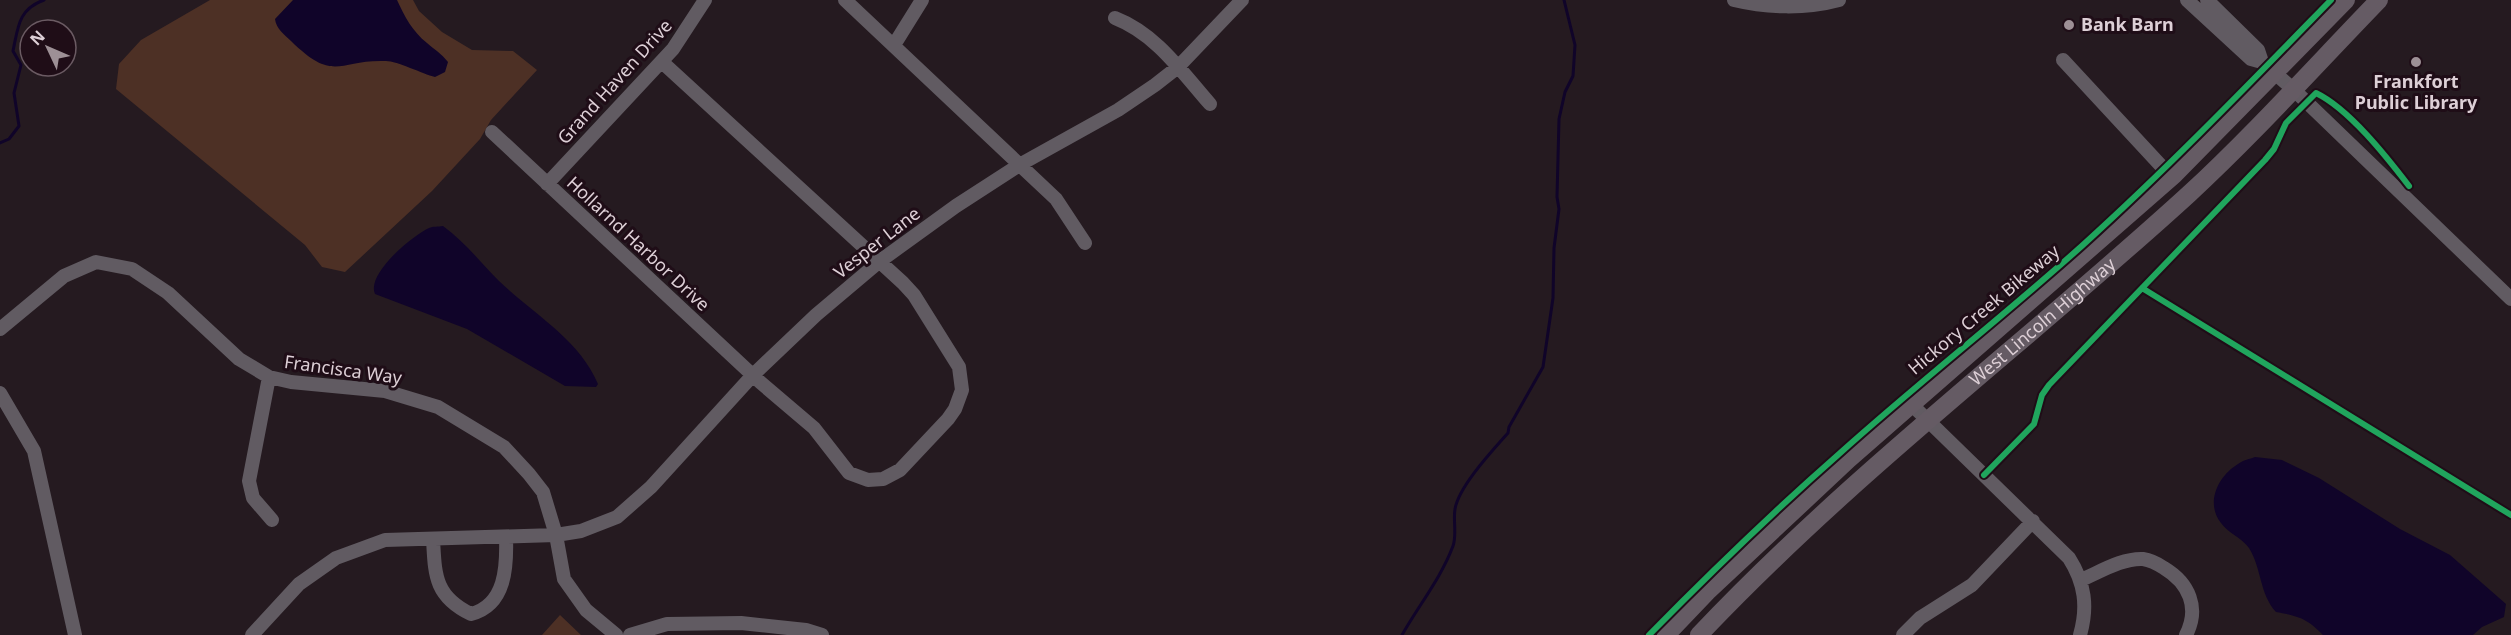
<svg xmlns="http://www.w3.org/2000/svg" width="2511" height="635" font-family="'Noto Sans',sans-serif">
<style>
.green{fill:#4d3025}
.water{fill:#100429}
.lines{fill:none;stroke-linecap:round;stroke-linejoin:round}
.stream{stroke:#100429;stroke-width:3}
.minor{stroke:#615b62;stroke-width:14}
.major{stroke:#655b64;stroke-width:18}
.cycleway-casing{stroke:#1f0d17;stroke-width:10}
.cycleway{stroke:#20a55d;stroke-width:6}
.poi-dot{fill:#9d9096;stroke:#1f0d17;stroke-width:2}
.labels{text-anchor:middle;stroke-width:6;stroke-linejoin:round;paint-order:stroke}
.poi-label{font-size:18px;font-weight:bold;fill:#ddcfd6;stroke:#1f0d17;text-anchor:start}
.street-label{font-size:18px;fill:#ddcfd6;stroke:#1f0d17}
</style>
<rect width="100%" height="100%" fill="#251a20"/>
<path class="green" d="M210,0H413L419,11L442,32L472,50L513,51L537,70L491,120L480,139L432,191L345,272L322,267L305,245L116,89L119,64L141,40Z
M560,615L581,635H542Z"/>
<path class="water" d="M293,0H397C405,17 412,31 427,43C435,50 441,53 448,62L445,72L435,77C423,74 397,61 386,61C338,59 335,84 291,41C285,35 276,29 275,19Z
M443,226C465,242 480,262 499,281C533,314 579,339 598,384L596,387L565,386L467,329L375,294C366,274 412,236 429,228C433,226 438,227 443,226Z
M2255,457L2282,460L2319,478L2400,529L2450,555L2506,604L2504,617L2482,627L2473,635H2323C2307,618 2298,616 2276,612C2259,593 2262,569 2249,548C2242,538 2228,533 2221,523C2205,503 2218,476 2238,464C2243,460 2250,459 2255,457Z"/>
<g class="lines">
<path class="stream" d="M0,143L9,139L19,126L14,93L21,65L13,51C18,28 18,9 44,0
M1402,635C1419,605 1441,578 1453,546C1457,535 1453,520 1455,509C1459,486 1493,450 1508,433L1509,427L1543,367L1553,298L1554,248L1559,209L1557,197L1559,119L1565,92L1573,76L1575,45L1564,0"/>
<path class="minor" d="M845,0L1056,199L1085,243
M1734,0C1767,8 1806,9 1839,0
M2187,0L2251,59L2262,62L2258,50L2207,0
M1115,18C1156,34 1181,71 1210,104
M894,45L922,0
M2063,60L2164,169L2174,175
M2262,62L2293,89L2511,299
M492,132L760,382L814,428L849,473L868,480L883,479L900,470L948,419L955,409L962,390L959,367L914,295L903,283L662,62
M547,184L673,49L705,0
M0,329L64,276L96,262L132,269L168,293L239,359L269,377L291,382L385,391L438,407L504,447L529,474L543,492L556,535L564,579L586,610L616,635
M269,377L249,481L253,498L272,520
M0,393L34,451L75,635
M1912,405L2069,558C2085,583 2088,607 2080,635
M433,539C435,574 434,596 471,614C506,605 507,566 506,537
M2081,580C2100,572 2122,558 2143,559C2150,560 2158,564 2164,568C2189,583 2200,608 2186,635
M252,635L299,584L336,558L385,540L556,535L581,531L617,517L651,487L753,375L816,315L880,261L956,206L1021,164L1118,110L1155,85L1178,67L1242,0
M630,635L667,624L741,623L806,630L822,635
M1903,635L1920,618L1972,585L2033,521"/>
<g class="major">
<path d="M1666,635L1707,592L1849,459L2174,175L2346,0"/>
<path id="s1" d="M1699,635C1850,475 2027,342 2189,194C2255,133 2316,65 2379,0"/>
</g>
<g class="cycleway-casing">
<path id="cycleway" d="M2142,288L2511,515
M1984,475L2034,424L2042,395L2049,385L2265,160L2274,149L2286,123L2316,93C2349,109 2386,156 2409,186
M1649,635C1710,573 1773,512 1839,454C1919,382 2004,316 2084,244C2170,166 2250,83 2331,0"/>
</g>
<use href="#cycleway" class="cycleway"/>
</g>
<g class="poi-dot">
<circle cx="2069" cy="25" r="6"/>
<circle cx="2416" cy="62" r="6"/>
</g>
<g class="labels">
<g class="poi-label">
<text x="2081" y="31">Bank Barn</text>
<text x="2416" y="88" text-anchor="middle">Frankfort<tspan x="2416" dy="21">Public Library</tspan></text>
</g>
<g class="street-label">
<text transform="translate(615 82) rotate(-48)" y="6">Grand Haven Drive</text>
<text transform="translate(877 243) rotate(-38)" y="6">Vesper Lane</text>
<text transform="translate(638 244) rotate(43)" y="6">Hollarnd Harbor Drive</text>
<text transform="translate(1984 310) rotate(-40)" y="6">Hickory Creek Bikeway</text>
<text dy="6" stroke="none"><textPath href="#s1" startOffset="465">West Lincoln Highway</textPath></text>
<text transform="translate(343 370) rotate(8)" y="6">Francisca Way</text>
</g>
</g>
<g transform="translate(48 48) rotate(314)"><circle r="28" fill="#1f0d17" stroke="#6b5b63" stroke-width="1.5"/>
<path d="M0-4.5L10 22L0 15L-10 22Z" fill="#9d9096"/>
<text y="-9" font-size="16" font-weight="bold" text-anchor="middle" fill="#ddcfd6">N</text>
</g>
</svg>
